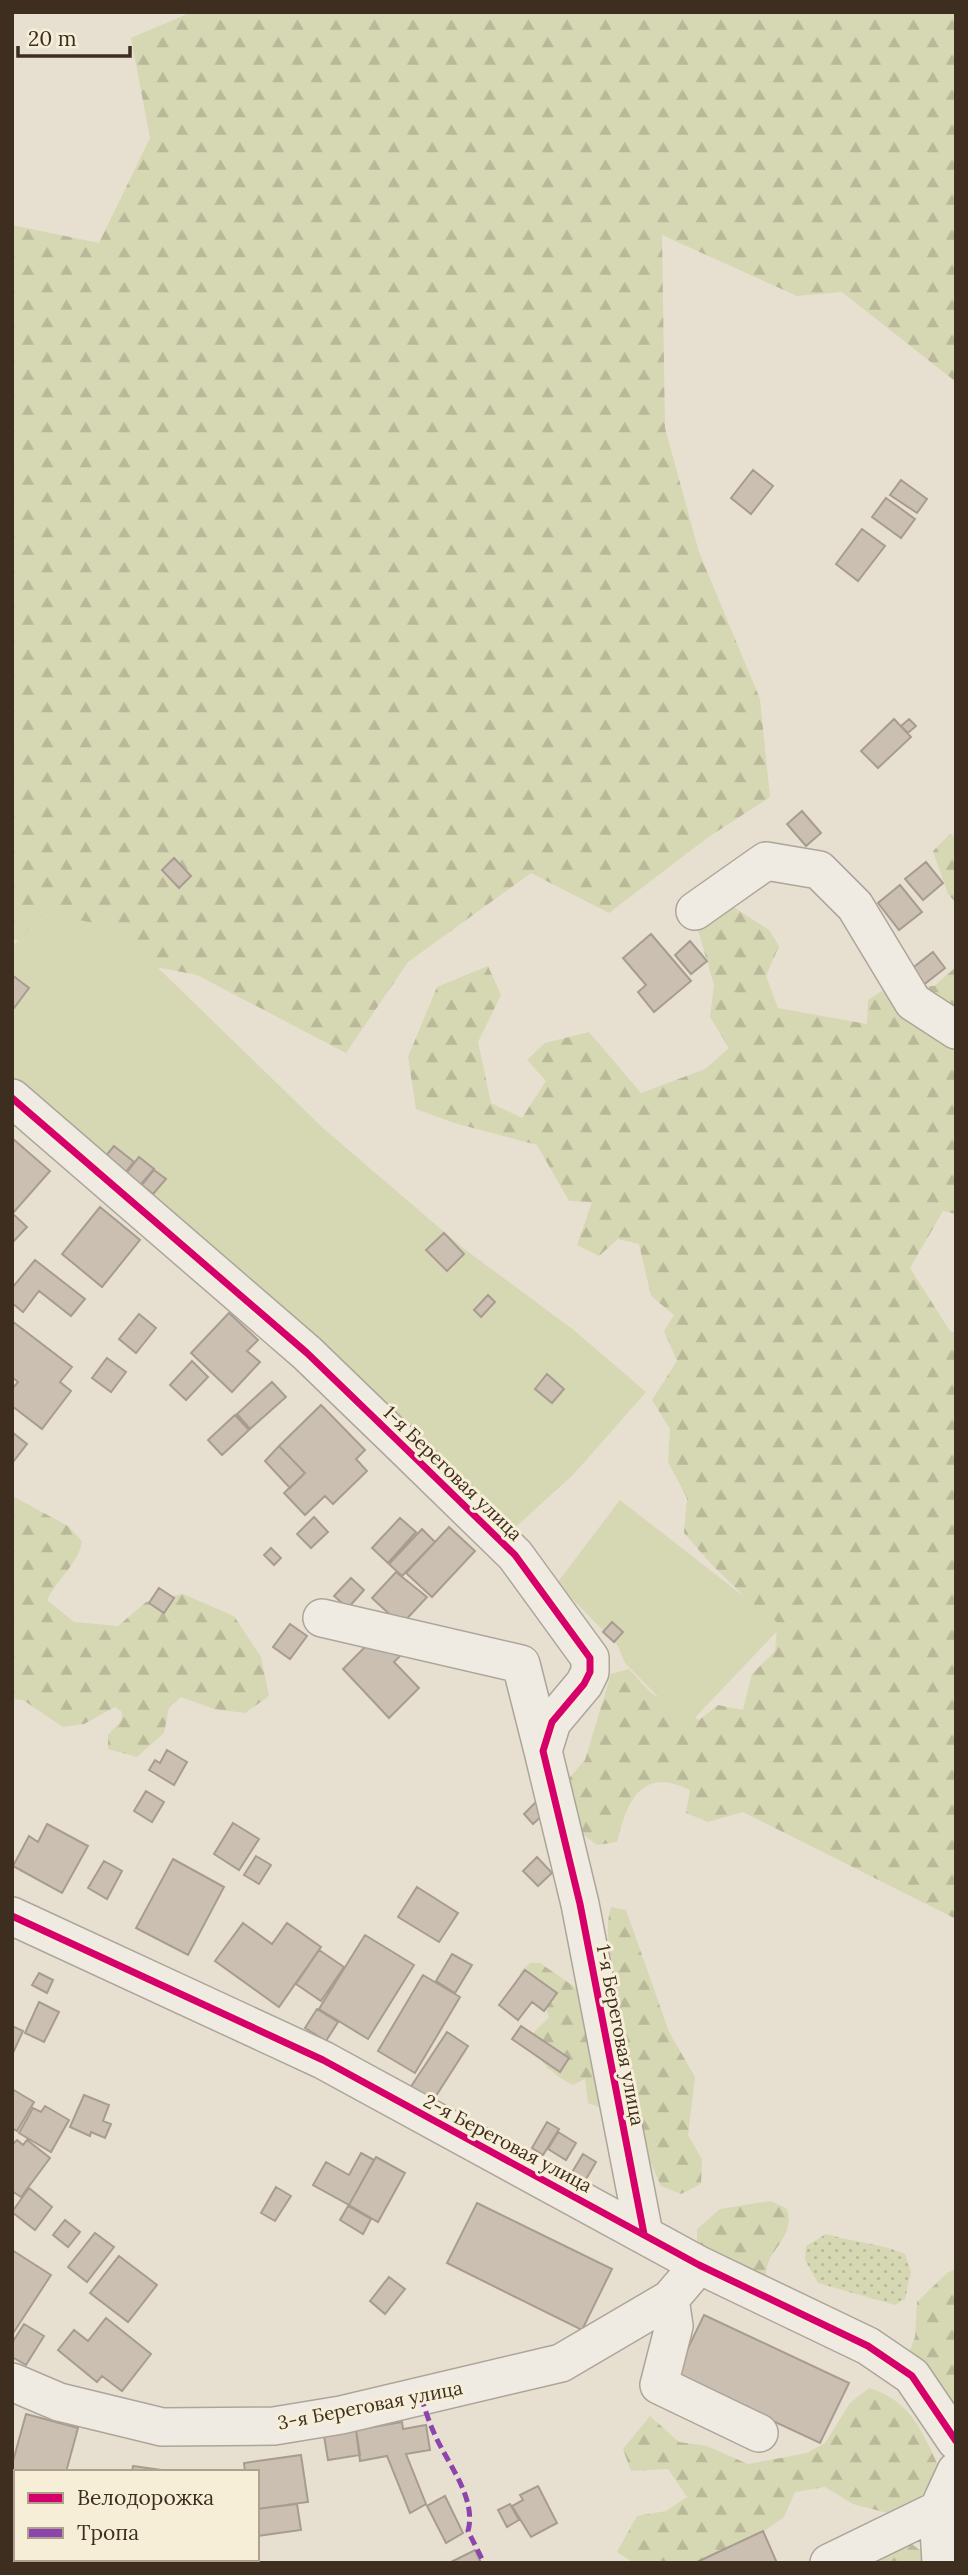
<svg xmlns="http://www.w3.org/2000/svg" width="968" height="2575" font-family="Lora,serif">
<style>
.grass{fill:url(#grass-dots)}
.forest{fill:url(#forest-firs)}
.garden{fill:#d6d7b3}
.building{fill:#cbbfb2;stroke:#a89c90;stroke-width:2}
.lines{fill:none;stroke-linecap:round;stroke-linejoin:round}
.minor-casing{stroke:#ada599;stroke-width:40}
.minor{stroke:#efebe3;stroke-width:37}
.quiet{stroke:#8e44ad;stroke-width:5;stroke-dasharray:10 5;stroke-linecap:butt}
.cycleway-casing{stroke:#f7eed8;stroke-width:11}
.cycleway{stroke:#d6006c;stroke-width:7}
.labels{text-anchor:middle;stroke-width:6;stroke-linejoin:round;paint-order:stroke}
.street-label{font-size:19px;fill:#3d2e20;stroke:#f7eed8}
</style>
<defs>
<pattern id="grass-dots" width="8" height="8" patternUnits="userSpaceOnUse" patternTransform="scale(1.75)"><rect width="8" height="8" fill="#d6d7b3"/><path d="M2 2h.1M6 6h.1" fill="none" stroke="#b9b99a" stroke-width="1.8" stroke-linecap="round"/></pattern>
<pattern id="forest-firs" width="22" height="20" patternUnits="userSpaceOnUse" patternTransform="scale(1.75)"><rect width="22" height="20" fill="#d6d7b3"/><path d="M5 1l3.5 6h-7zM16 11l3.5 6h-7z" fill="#b9b99a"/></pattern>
</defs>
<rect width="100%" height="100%" fill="#e7e0d1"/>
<path class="grass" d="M826,2234C853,2242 880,2243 905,2254L911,2272L905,2299L895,2305L818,2283L805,2260L806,2246Z"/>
<path class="forest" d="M192,12H956V382L842,292L797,296L662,235L665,428L699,552L760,699L770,797L707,838L609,913L531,873L408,962L346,1053L197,975L12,939V225L99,243L150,138L131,38Z
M950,834L956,837V903L948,894L933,851Z
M729,904L769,930L779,946L766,976L778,1008L867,1024L868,1000L889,986H934L956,967V1214L943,1211L910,1268L950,1331L956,1333V1919L743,1812L708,1822L686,1813L690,1790C641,1766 627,1801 617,1842L597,1845L581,1833L563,1785L585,1760L611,1674L629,1669L651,1693L699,1720L718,1705L743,1710L752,1674L775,1651L777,1628L711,1564L684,1533L687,1498L668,1462L670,1429L652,1400L677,1361L664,1331L674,1315L651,1296L639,1244L618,1239L599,1256L577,1245L592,1202L569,1201L537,1145L454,1123L416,1109L408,1057L437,987L488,966L501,995L478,1042L491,1103L522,1118L546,1081L527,1060L545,1043L589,1032L641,1093L705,1069L729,1048L710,1017L714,985L696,923Z
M12,1496L68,1526L82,1541C79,1563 58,1578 47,1600L74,1622L118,1626L146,1602L183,1594L234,1616L261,1657L269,1696L245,1713L214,1709L181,1697L169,1708L164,1733L137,1757L108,1749V1735L121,1721L122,1712L115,1707L84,1724L63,1727L23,1700L12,1699Z
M611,1907L626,1910L669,2032L695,2077L688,2135L702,2159L701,2184L681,2194L661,2186C631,2124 623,2049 615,1981C612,1954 603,1934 611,1907Z
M530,1963H540L582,1992L608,2101L601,2108L588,2103L585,2079L573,2085C551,2073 533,2060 534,2032L549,2017L542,1999L522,1982L520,1972Z
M771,2201L787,2209C796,2238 767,2248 766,2274L752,2282L697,2248V2229L720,2209Z
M956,2269V2427L907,2358L915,2337L917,2302L947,2273Z
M869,2388C911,2401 921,2430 939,2467L918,2501L895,2515L853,2504L825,2487L795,2492L784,2517L719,2563H634L617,2552L637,2516L666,2511L687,2497L668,2469L631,2471L623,2449L650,2416L679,2442L707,2446L748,2464L807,2453L825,2443L850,2403Z
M901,2536L921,2551V2563H861Z"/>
<path class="garden" d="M45,912L118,929L324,1129L463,1248L575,1331L646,1392L573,1475L510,1532L12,1086V947Z
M620,1500L782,1626L687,1726L625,1663L618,1646L557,1583Z"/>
<path class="building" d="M753,470L773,486L751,514L731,498Z
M901,480L927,499L917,513L890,495Z
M886,498L915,519L901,538L872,517Z
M862,529L885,546L858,581L836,564Z
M894,719L911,737L878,768L861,751Z
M909,719L916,726L908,733L901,726Z
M802,811L821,833L806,846L787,824Z
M174,858L191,876L179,888L162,870Z
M926,862L943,883L923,900L905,879Z
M900,885L922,912L899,930L878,903Z
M651,934L691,981L654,1012L638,992L646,985L623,958Z
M690,941L707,961L691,974L675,955Z
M933,952L945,968L922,986L910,970Z
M12,975L29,988L14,1008L12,1007Z
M12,1138L50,1171L13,1213H12Z
M114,1146L134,1162L120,1179L100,1163Z
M139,1157L154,1169L136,1190L122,1178Z
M154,1170L166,1179L153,1194L142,1185Z
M100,1207L140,1240L102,1287L62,1254Z
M12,1213L27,1227L12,1243Z
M444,1233L464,1254L447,1271L426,1250Z
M35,1260L85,1299L71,1316L39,1291L23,1312L12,1303V1288Z
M488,1295L495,1302L481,1317L474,1310Z
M229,1313L258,1340L247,1351L260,1362L232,1392L191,1353Z
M139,1314L156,1328L136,1353L119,1339Z
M12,1321L72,1367L60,1382L71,1391L42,1429L12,1406V1389L18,1382L12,1377Z
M107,1358L126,1372L111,1392L92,1378Z
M192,1361L208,1377L186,1400L170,1385Z
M547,1374L564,1389L552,1403L535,1389Z
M272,1382L286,1397L250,1429L237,1414Z
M321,1405L365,1450L356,1459L367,1471L333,1504L325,1496L305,1515L284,1493L305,1473L279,1446Z
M235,1415L249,1430L222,1455L208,1440Z
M12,1432L27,1444L13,1462H12Z
M279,1446L305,1473L290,1488L265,1461Z
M314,1517L328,1532L311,1548L297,1534Z
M400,1518L416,1532L388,1563L372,1548Z
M449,1527L475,1551L432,1597L406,1573Z
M422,1529L435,1542L402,1576L389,1564Z
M271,1548L281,1558L274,1565L264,1555Z
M396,1572L427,1597L401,1625L372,1598Z
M351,1578L364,1590L348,1608L334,1596Z
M159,1588L174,1598L164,1613L149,1603Z
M612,1622L623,1632L614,1642L603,1632Z
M290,1624L307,1636L290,1659L273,1647Z
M374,1638L406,1650L394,1662L419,1688L389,1718L343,1669Z
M167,1750L187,1762L174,1785L149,1770L155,1760L160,1763Z
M146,1791L164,1802L152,1822L134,1811Z
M543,1795L547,1811L533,1824L524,1814Z
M233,1823L259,1839L239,1870L214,1854Z
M47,1824L88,1846L62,1893L13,1866L29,1836L38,1842Z
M256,1856L271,1865L259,1884L244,1875Z
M537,1857L552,1873L538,1886L523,1871Z
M173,1859L224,1887L188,1955L136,1928Z
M104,1861L122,1871L107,1899L88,1888Z
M417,1887L458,1913L439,1942L398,1917Z
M243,1923L272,1944L287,1923L321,1947L279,2007L215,1961Z
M365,1935L414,1965L368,2039L319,2009Z
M319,1950L344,1967L321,2001L296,1984Z
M452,1954L472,1965L455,1993L436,1981Z
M525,1970L557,1993L544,2011L532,2002L518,2020L499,2005Z
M39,1973L53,1980L47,1993L32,1985Z
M423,1975L460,1997L415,2073L378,2051Z
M39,2002L59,2012L44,2042L25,2033Z
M317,2009L338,2022L326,2041L305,2028Z
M12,2026L23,2031L12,2055Z
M521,2026L569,2058L560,2072L512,2039Z
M447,2032L468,2046L432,2102L410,2088Z
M12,2089L34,2102L17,2131L12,2128Z
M84,2095L109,2105L103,2121L111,2124L105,2138L91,2132L90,2136L70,2127Z
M45,2106L69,2120L51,2152L19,2133L33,2108L41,2112Z
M547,2122L559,2129L543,2155L532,2148Z
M558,2132L576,2143L566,2160L548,2149Z
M17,2140L23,2145L27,2140L50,2158L21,2197L12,2191V2145Z
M361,2153L374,2160L349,2205L313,2185L326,2162L349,2175Z
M583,2154L596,2162L582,2186L568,2179Z
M376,2157L405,2173L378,2222L349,2205Z
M276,2187L291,2196L275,2221L261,2213Z
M29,2188L52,2207L35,2230L12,2212Z
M477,2203L612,2269L582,2330L447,2263Z
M348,2206L371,2219L363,2234L340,2220Z
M65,2220L80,2232L68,2247L53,2235Z
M95,2233L114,2247L87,2282L68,2267Z
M12,2250L51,2275L12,2335Z
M119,2256L157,2285L128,2322L90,2293Z
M389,2277L405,2289L385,2314L370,2301Z
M704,2315L849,2383L820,2443L675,2375Z
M106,2318L151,2354L122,2391L102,2376L97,2382L58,2350L74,2330L88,2341Z
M24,2324L44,2336L26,2365L12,2357V2343Z
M26,2414L78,2428L66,2472H16V2487L12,2486V2465Z
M402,2422L403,2429L426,2425L430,2450L406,2454L426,2504L410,2513L387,2456L360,2461L356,2430Z
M356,2430L360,2455L328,2460L324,2436Z
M301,2455L308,2502L257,2509V2472H245L244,2463Z
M133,2466L176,2472H132Z
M538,2486L557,2523L531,2537L512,2506L523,2500L520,2495Z
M445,2496L463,2533L446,2543L427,2506Z
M297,2504L301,2530L257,2536V2509Z
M510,2504L519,2520L507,2527L498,2510Z
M12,2525H16V2555L12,2556Z
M763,2531L777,2563H695Z
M475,2550L481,2563H449Z"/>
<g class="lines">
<g class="minor-casing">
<path id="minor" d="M695,911L766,861L819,870L855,906L913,1002L956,1030
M12,1098L307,1353L397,1440L515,1555L590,1658V1672L584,1684L552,1722L543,1751L580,1904L644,2234
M322,1618L521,1664L543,1751
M12,1916L323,2060L699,2265L868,2346L912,2376L956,2441
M670,2299L674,2326L659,2385L759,2433
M12,2382L59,2402L162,2427L274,2426L341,2415L561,2363L670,2299L699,2265
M829,2563L938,2510
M941,2563L938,2510L956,2471"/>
</g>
<use href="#minor" class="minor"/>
<path class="quiet" d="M421,2397C425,2409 429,2422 434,2433C447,2463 477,2498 468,2531L484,2563"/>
<g class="cycleway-casing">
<path id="cycleway" d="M12,1098L307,1353L397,1440L515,1555L590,1658V1672L584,1684L552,1722L543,1751L580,1904L644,2234
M12,1916L323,2060L699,2265L868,2346L912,2376L956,2441"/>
</g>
<use href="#cycleway" class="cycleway"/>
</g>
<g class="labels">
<g class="street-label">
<text transform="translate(453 1473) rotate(44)" y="7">1-я Береговая улица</text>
<text transform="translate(621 2035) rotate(79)" y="7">1-я Береговая улица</text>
<text transform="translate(508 2143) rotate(28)" y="7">2-я Береговая улица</text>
<text transform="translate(370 2405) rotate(-11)" y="7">3-я Береговая улица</text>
</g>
</g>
<rect width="968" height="2575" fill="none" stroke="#3d2e20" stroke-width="28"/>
<rect x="14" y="2470" width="245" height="91" fill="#f7eed8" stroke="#ada18e" stroke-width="2"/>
<rect x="28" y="2493" width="35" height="10" fill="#d6006c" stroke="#ada18e" stroke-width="2"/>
<text x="77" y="2505" font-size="21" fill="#3d2e20">Велодорожка</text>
<rect x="28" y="2528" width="35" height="10" fill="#8e44ad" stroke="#ada18e" stroke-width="2"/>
<text x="77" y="2540" font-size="21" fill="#3d2e20">Тропа</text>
<path d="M18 46v10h112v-10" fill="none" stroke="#3d2e20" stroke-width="3.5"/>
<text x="28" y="46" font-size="21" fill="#3d2e20" stroke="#f7eed8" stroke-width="5" paint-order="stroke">20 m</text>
</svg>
